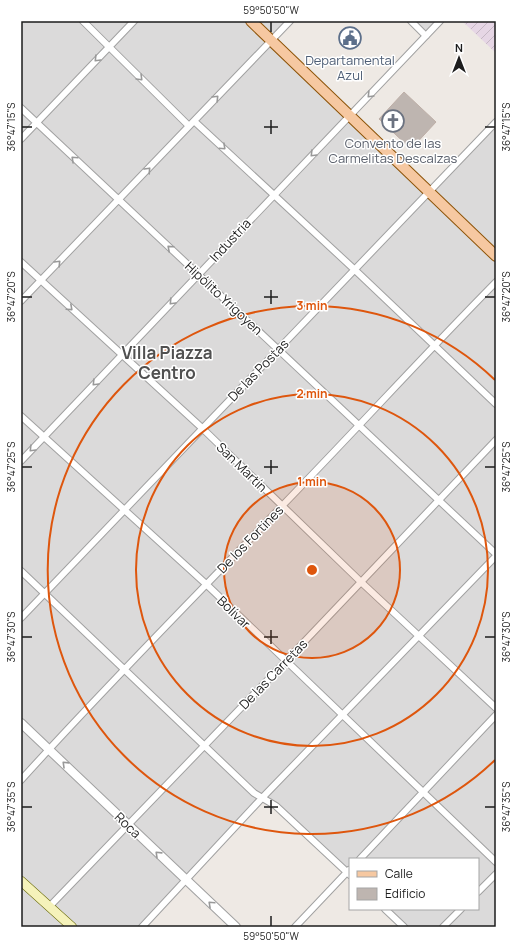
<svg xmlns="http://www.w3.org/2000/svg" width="517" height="948" font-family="Manrope,sans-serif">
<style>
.residential{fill:#dbdada}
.industrial{fill:url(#industrial-furrows)}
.building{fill:#beb5b0;stroke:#beafa7}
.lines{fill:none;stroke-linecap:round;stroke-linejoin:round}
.minor-casing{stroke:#a1a1a1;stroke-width:8}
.tertiary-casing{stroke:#a1a1a1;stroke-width:10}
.secondary-casing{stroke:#6c6d0c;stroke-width:10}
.primary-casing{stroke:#8d5409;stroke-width:12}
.minor{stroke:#fff;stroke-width:6}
.tertiary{stroke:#fff;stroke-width:8}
.secondary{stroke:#f5f2ba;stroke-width:9}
.primary{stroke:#f6c8a1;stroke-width:10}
.oneway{stroke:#999}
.ticks{fill:none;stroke:#1d1d1d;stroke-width:1.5}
.ring{fill:none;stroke:#de560d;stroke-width:2}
.labels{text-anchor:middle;stroke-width:3;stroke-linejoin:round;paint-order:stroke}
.service-label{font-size:13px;fill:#4e5e75;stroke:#fff}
.worship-label{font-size:13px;fill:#5b616d;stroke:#fff}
.street-label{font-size:13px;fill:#1d1d1d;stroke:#fff}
.district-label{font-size:17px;font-weight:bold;fill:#505050;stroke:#fff}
.centre{fill:#de560d;stroke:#fff;stroke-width:2}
.ring-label{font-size:12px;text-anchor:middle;font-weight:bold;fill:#de560d;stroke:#fff;stroke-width:3;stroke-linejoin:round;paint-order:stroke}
.neatline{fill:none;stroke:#1d1d1d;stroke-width:1.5}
.ticks-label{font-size:10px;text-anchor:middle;fill:#1d1d1d}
</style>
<defs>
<pattern id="industrial-furrows" width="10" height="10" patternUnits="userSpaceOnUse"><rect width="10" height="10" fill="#e6d6e5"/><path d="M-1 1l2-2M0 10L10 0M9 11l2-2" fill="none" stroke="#c5b7c4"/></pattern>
</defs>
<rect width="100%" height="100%" fill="#eee9e4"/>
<path class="residential" d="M21,21H290L271,41L428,192L496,122V927H404L385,909H478V859H350V875L276,806L262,798L142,927H21Z
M411,21H440L426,36Z"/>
<path class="industrial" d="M462,21H496V53Z"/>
<path class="building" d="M404,92L436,122L411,149L379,119Z"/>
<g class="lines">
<g class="minor-casing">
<path id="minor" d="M83,21L189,126
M411,21L426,36
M21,108L496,554
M194,121L355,270L496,404
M21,139L134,21
M21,262L202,428L361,582L496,708
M21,301L290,21
M21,416L206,584L496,862
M21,461L440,21
M21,571L254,793L276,806L350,875
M21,618L496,122
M21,780C105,687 194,598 281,507C353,433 423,356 496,282
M360,859L496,715
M478,892L496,874
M49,907L285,662L496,440
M385,909L404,927
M142,927L262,798L496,556
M295,927L349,870
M443,927L461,909"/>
</g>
<g class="tertiary-casing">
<path id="tertiary" d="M21,723L236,927"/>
</g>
<g class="secondary-casing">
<path id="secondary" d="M21,881L72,927"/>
</g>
<g class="primary-casing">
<path id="primary" d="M251,21L496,256"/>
</g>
<use href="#minor" class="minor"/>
<use href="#tertiary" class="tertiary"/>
<use href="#secondary" class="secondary"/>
<use href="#primary" class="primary"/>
</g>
<defs><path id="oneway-chevron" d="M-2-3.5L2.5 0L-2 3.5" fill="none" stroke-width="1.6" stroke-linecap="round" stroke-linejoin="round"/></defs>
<g class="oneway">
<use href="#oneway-chevron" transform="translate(97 59) rotate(134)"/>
<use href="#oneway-chevron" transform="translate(140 78) rotate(45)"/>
<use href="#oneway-chevron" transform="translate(370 95) rotate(134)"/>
<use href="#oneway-chevron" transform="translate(216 98) rotate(-46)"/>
<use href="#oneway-chevron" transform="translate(223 147) rotate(43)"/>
<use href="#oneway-chevron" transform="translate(313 154) rotate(134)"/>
<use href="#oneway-chevron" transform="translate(74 159) rotate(-137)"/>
<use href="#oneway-chevron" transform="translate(148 170) rotate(-47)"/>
<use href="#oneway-chevron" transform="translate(170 248) rotate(-138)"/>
<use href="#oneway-chevron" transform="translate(58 263) rotate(-46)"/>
<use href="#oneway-chevron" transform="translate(172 302) rotate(133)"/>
<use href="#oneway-chevron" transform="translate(70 308) rotate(42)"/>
<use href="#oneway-chevron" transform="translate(95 383) rotate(134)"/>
<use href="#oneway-chevron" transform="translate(32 449) rotate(134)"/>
<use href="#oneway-chevron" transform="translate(65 764) rotate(-136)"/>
<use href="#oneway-chevron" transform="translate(158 854) rotate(-136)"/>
<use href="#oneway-chevron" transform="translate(211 904) rotate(-137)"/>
</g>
<path class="ticks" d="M271,22V32M271,120V134M22,127H32M264,127H278M485,127H495M271,290V304M22,297H32M264,297H278M485,297H495M271,460V474M22,467H32M264,467H278M485,467H495M271,630V644M22,637H32M264,637H278M485,637H495M271,800V814M22,807H32M264,807H278M485,807H495M271,916V926"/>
<circle cx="312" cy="570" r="88" fill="#de560d" fill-opacity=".12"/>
<g class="ring">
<circle cx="312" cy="570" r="88"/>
<circle cx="312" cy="570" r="176"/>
<path d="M495 760A264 264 0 1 1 495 380"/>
</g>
<defs>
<g id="civic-ring" transform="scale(1.15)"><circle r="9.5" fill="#fff" stroke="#5c6f8a" stroke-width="1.5"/><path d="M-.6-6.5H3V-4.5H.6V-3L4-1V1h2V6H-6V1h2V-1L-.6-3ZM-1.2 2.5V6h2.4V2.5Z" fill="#5c6f8a"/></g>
<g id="church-ring" transform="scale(1.15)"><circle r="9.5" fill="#fff" stroke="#6b7280" stroke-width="1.5"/><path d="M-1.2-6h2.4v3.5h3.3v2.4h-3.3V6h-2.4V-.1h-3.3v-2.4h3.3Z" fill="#6b7280"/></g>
</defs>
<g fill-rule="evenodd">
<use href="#civic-ring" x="350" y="38"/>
<use href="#church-ring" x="393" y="121"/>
</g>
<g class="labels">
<g class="service-label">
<text x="350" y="65">Departamental<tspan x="350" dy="15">Azul</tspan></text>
</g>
<g class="worship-label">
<text x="393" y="148">Convento de las<tspan x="393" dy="15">Carmelitas Descalzas</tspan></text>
</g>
<g class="street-label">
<text transform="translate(230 240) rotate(-47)" y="5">Industria</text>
<text transform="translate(224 298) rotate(43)" y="5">Hipólito Yrigoyen</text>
<text transform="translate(258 370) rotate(-46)" y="5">De las Postas</text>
<text transform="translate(242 467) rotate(44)" y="5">San Martín</text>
<text transform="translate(250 539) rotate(-46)" y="5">De los Fortines</text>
<text transform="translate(234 612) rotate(44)" y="5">Bolívar</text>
<text transform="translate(273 674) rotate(-46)" y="5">De las Carretas</text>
<text transform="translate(128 825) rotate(44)" y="5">Roca</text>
</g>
<g class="district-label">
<text x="167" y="359">Villa Piazza<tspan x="167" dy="20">Centro</tspan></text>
</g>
</g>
<circle cx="312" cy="570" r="6" class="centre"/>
<g class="ring-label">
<text x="312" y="310">3 min</text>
<text x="312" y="398">2 min</text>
<text x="312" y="486">1 min</text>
</g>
<rect width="517" height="948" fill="none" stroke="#ffffff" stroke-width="44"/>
<rect x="349" y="858" width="130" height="52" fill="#ffffff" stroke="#a5a5a5"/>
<rect x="357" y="871" width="20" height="6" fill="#f6c8a1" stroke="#a5a5a5"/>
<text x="385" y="878" font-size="12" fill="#1d1d1d">Calle</text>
<rect x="357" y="888" width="20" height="12" fill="#beb5b0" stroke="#a5a5a5"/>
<text x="385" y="898" font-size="12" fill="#1d1d1d">Edificio</text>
<g transform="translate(459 58)" stroke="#ffffff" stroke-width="3" paint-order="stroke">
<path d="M0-3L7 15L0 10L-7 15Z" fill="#1d1d1d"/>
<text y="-6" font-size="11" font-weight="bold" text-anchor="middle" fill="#1d1d1d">N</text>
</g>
<rect x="22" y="22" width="473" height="904" class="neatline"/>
<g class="ticks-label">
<text x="271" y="14">59°50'50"W</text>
<text transform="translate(11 127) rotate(-90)" y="4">36°47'15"S</text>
<text transform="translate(506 127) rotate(-90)" y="4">36°47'15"S</text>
<text transform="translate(11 297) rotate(-90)" y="4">36°47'20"S</text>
<text transform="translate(506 297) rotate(-90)" y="4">36°47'20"S</text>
<text transform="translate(11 467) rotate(-90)" y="4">36°47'25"S</text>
<text transform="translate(506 467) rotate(-90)" y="4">36°47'25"S</text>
<text transform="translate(11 637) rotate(-90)" y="4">36°47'30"S</text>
<text transform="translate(506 637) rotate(-90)" y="4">36°47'30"S</text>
<text transform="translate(11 807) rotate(-90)" y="4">36°47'35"S</text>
<text transform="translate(506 807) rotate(-90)" y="4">36°47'35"S</text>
<text x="271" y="940">59°50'50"W</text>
</g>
</svg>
